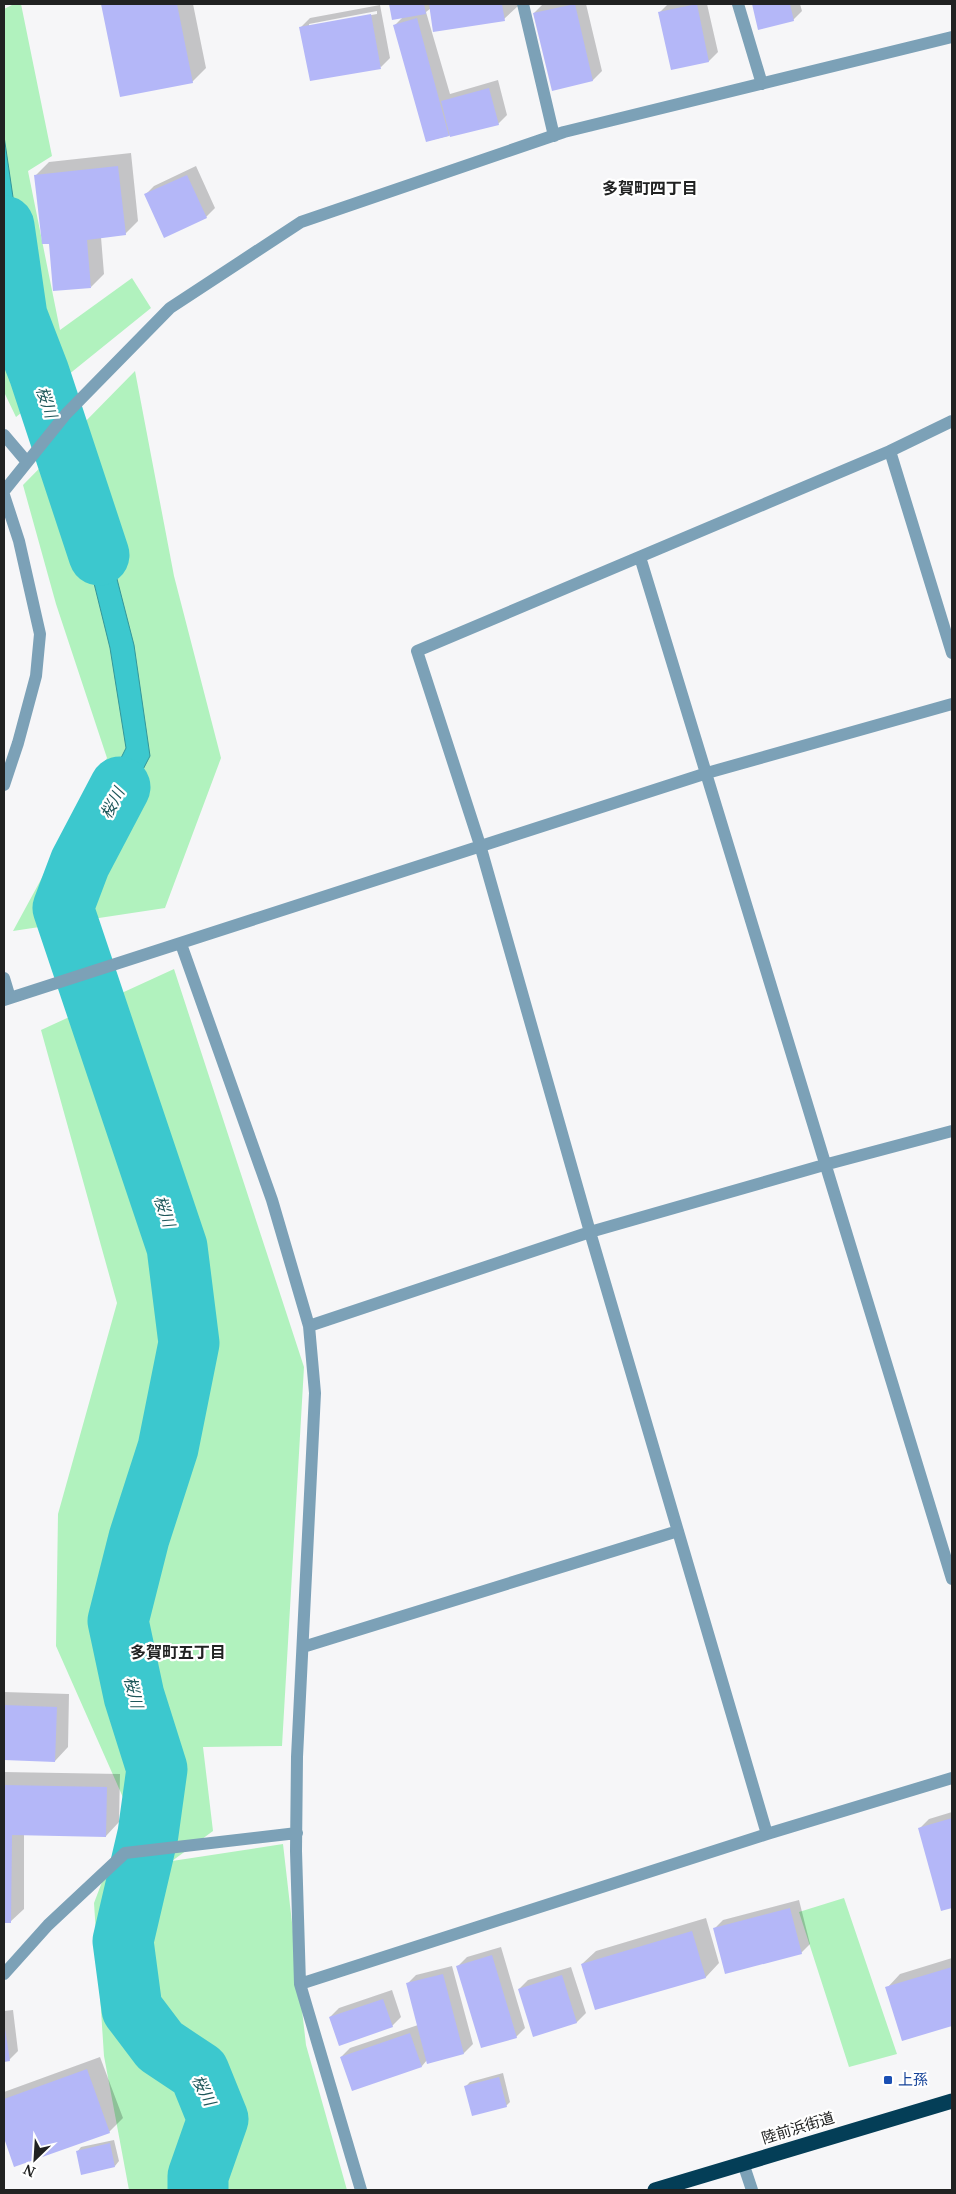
<svg xmlns="http://www.w3.org/2000/svg" width="956" height="2194" font-family="'Noto Serif','Noto Sans JP',serif">
<style>
.green{fill:#b1f2be}
.water{fill:#3cc8ce;stroke:#34969a}
.shadow{fill:#0003;fill-rule:evenodd}
.lines{fill:none;stroke-linecap:round;stroke-linejoin:round}
.river{stroke:#3cc8ce;stroke-width:61}
.building{fill:#b4b7f8}
.minor{stroke:#7ca1b7;stroke-width:12}
.highway{stroke:#043e57;stroke-width:15}
.transit-dot{fill:#1a4fb4;stroke:#fff;stroke-width:2}
.labels{text-anchor:middle;stroke-width:4.5;stroke-linejoin:round;paint-order:stroke}
.transit-label{font-size:15px;fill:#164399;stroke:#fff;text-anchor:start}
.street-label{font-size:15px;fill:#212222;stroke:#fff}
.neighbourhood-label{font-size:16px;font-weight:bold;fill:#212222;stroke:#fff}
.water-label{font-size:16px;font-style:italic;fill:#1e575a;stroke:#fff}
</style>
<rect width="100%" height="100%" fill="#f6f6f8"/>
<path class="green" d="M14,4H21L52,156L28,171L60,330L132,278L151,308L16,417L4,392V9Z
M135,371L174,576L221,758L165,908L13,931L107,758L56,604L23,485Z
M174,969L304,1367L282,1746L203,1747L213,1831L172,1861L283,1844L306,2045L347,2190H129L104,2056L94,1903L129,1811L56,1646L58,1514L117,1303L41,1030Z
M844,1898L897,2054L849,2067L799,1912Z"/>
<path class="water" d="M4,136L32,326L57,384L35,411L8,349L4,324Z
M81,471L108,544L134,645L150,756L92,868L70,859L126,748L110,648L86,551L59,477Z
M166,2038L207,2065L229,2118L212,2178V2190H186L185,2174L205,2119L190,2079L155,2054Z"/>
<path class="shadow" d="M103,4H193L206,68L192,82L121,95Z
M390,4H517L518,6L504,19L431,8L426,12L450,94L498,80L507,115L498,124L427,141L395,25L403,17L393,19Z
M543,4H586L602,71L593,80L553,90L534,13Z
M668,4H707L718,52L709,61L672,69L659,13Z
M753,4H800L802,11L793,20L759,28Z
M380,5L390,58L381,67L301,27L310,18ZM377,11V14L309,26V24Z
M131,153L138,221L125,234L101,237L104,274L91,287L36,175L49,162Z
M196,166L215,208L206,217L145,195L154,186Z
M4,1692L69,1694L68,1747L55,1761L4,1759Z
M4,1772L120,1774L119,1822L106,1836L24,1834V1909L10,1922H4Z
M952,1812V1907L942,1909L920,1828L929,1819Z
M799,1900L810,1944L801,1953L714,1929L723,1920Z
M706,1918L719,1963L706,1977L596,2009L582,1964L596,1951Z
M501,1947L525,2028L516,2037L458,1966L467,1957Z
M952,1958V2025L903,2040L887,1988L900,1974Z
M452,1966L473,2044L464,2053L427,2060L422,2066L352,2089L341,2057L350,2048L418,2025L407,1984L416,1975Z
M571,1967L586,2013L577,2022L534,2035L519,1989L528,1980Z
M392,1990L401,2017L392,2026L330,2017L339,2008Z
M13,2010L18,2051L9,2060H4V2011Z
M100,2057L123,2118L109,2132L15,2165L4,2135V2092Z
M503,2073L510,2102L506,2106L465,2087L470,2082Z
M114,2140L119,2161L115,2166L77,2152L81,2147Z"/>
<g class="lines">
<path class="river" d="M4,226L17,316L39,373L99,555
M120,787L80,863L63,908L177,1247L189,1343L168,1448L139,1538L118,1621L134,1696L157,1769L148,1834L123,1941L132,2009L160,2046L199,2072L218,2119L198,2176V2190"/>
</g>
<path class="building" d="M101,4H177L193,83L120,97Z
M389,4H424L426,14L392,20Z
M429,4H502L505,21L433,32Z
M575,4L593,81L552,91L533,13Z
M697,4L709,62L671,70L658,12Z
M752,4H790L794,21L758,30Z
M371,14L381,69L310,81L299,27Z
M417,18L449,136L426,142L393,25Z
M489,88L499,125L450,137L441,101Z
M118,166L126,235L87,240L91,288L53,291L49,244H42L34,175Z
M187,175L207,218L164,238L144,194Z
M4,1705L57,1707L55,1762L4,1760Z
M4,1785L107,1787L106,1837L12,1835L11,1923H4Z
M952,1818V1908L941,1911L918,1828Z
M790,1908L802,1954L725,1974L713,1928Z
M692,1931L706,1978L595,2010L581,1964Z
M492,1955L517,2038L481,2048L456,1966Z
M952,1967V2026L902,2041L885,1987Z
M443,1974L464,2054L427,2064L406,1983Z
M562,1975L577,2023L533,2037L518,1989Z
M383,1999L393,2027L339,2046L329,2017Z
M4,2022L10,2061L4,2062Z
M410,2033L422,2067L352,2091L340,2057Z
M87,2069L110,2133L14,2167L4,2138V2099Z
M499,2077L507,2107L472,2116L464,2086Z
M110,2143L115,2167L81,2175L76,2151Z"/>
<g class="lines">
<path class="minor" d="M523,4L554,136
M738,4L762,84
M952,421L890,451L952,653
M4,435L27,462
M4,491L66,414L170,308L301,222L564,132L952,37
M4,495L19,541L40,634L36,676L18,743L4,785
M640,557L952,1579
M181,944L272,1200L309,1326L315,1393L297,1757L296,1851L300,1984L361,2190
M4,978L10,998
M4,1000L707,773L952,704
M309,1326L590,1232L824,1165L952,1131
M303,1647L678,1531
M767,1834L590,1232L480,845L417,651L890,451
M4,1974L48,1925L125,1853L297,1833
M300,1984L767,1834L952,1778
M743,2163L752,2190"/>
<path class="highway" d="M655,2190L952,2101"/>
</g>
<rect class="transit-dot" x="883" y="2075" width="10" height="10" rx="2.5"/>
<g class="labels">
<g class="transit-label">
<text x="898" y="2085">上孫</text>
</g>
<g class="street-label">
<text transform="translate(798 2128) rotate(-17)" y="5">陸前浜街道</text>
</g>
<g class="neighbourhood-label">
<text x="650" y="194">多賀町四丁目</text>
<text x="178" y="1658">多賀町五丁目</text>
</g>
<g class="water-label">
<text transform="translate(47 402) rotate(71)" y="6">桜川</text>
<text transform="translate(112 803) rotate(-62)" y="6">桜川</text>
<text transform="translate(165 1211) rotate(71)" y="6">桜川</text>
<text transform="translate(134 1692) rotate(76)" y="6">桜川</text>
<text transform="translate(204 2090) rotate(63)" y="6">桜川</text>
</g>
</g>
<rect width="956" height="2194" fill="none" stroke="#212222" stroke-width="10"/>
<g transform="translate(35 2159) rotate(205)" stroke="#ffffff" stroke-width="4" paint-order="stroke">
<path d="M0-4L9 19L0 12L-9 19Z" fill="#212222"/>
<text y="-8" font-size="14" font-weight="bold" text-anchor="middle" fill="#212222">N</text>
</g>
</svg>
